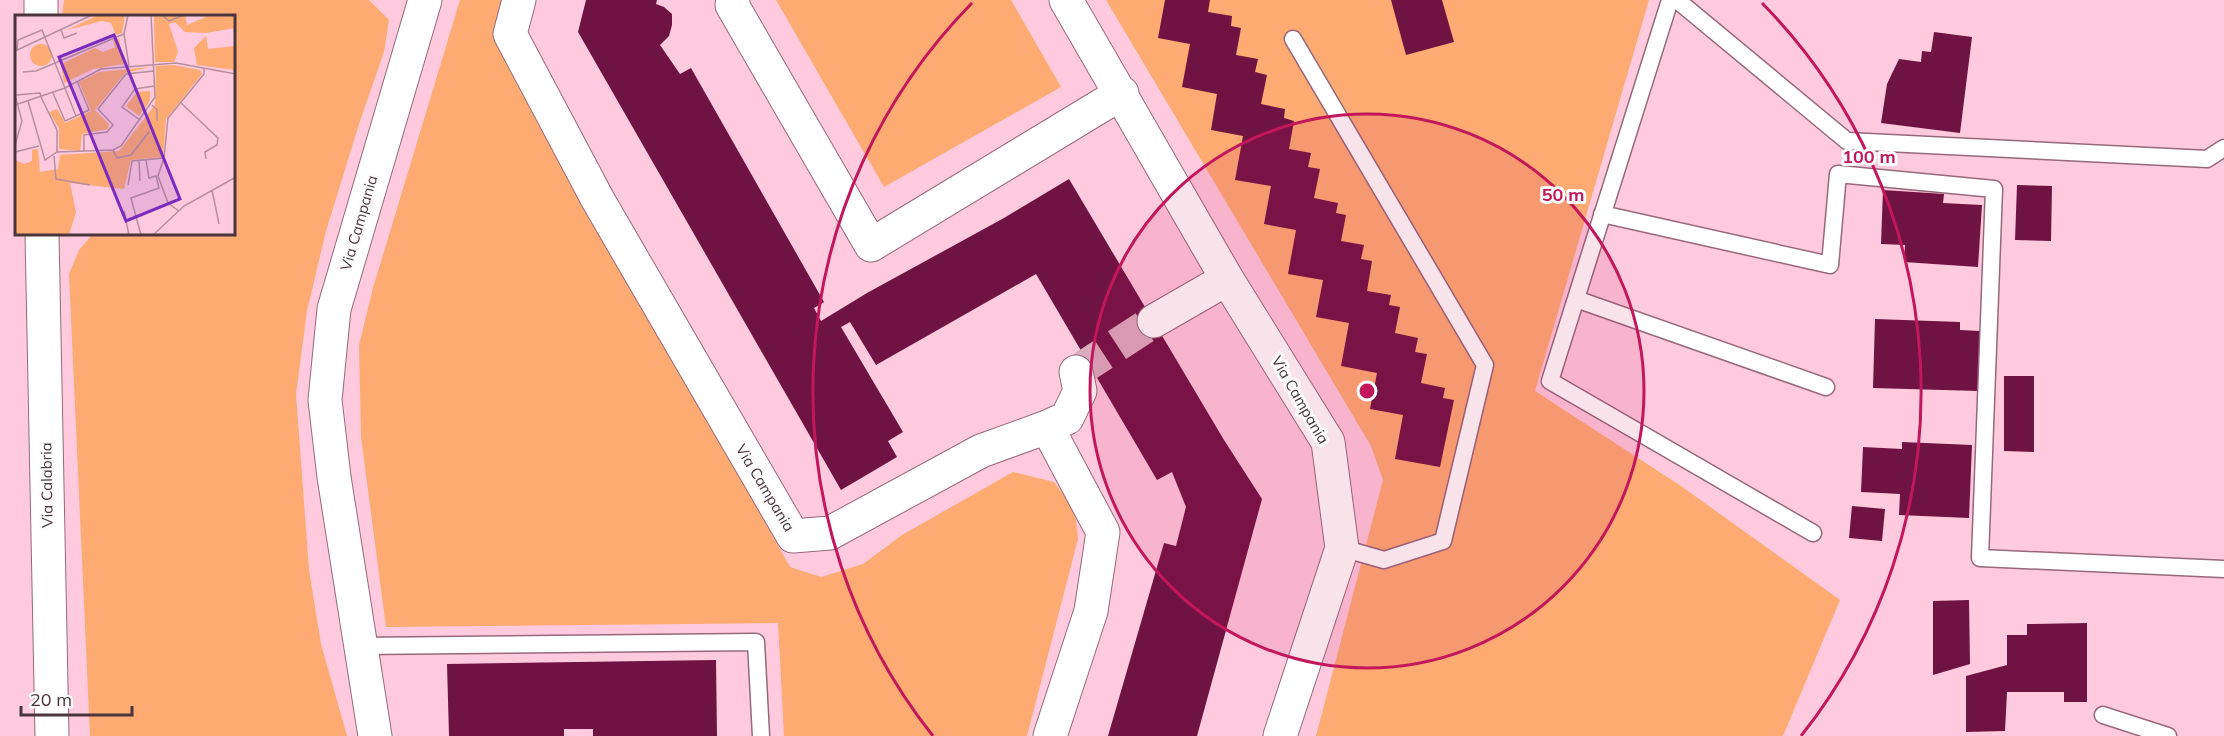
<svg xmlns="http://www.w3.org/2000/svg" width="2224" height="736" font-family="Mulish,sans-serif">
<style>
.green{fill:#fdab73}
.building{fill:#6f1343}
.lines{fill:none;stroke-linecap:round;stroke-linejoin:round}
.street-tunnel{stroke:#dbacbd;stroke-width:33;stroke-dasharray:33 16;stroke-linecap:butt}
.lane-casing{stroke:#97687a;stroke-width:19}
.street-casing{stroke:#97687a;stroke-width:35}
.lane{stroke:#fff;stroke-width:16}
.street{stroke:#fff;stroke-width:33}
.ring{fill:none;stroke:#c2185b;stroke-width:3}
.labels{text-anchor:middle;stroke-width:6;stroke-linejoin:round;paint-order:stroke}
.street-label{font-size:15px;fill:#4a353d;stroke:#fcfcfc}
.inset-road{fill:none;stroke:#b78e9d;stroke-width:1.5}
.view{fill:#7b2cbf;fill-opacity:0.15;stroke:#7b2cbf;stroke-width:3}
.inset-edge{fill:none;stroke:#4a353d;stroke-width:3}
.centre{fill:#c2185b;stroke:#fcfcfc;stroke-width:3}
.ring-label{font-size:18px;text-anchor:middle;font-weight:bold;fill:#c2185b;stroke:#fcfcfc;stroke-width:6;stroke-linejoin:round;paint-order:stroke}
</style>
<rect width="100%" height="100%" fill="#ffcadd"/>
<path class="green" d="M64,0H369L389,20L384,52L360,121L326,231L307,311L296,394L309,570L321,644L347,736H90L69,274L79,250L93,234H234V16H62Z
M460,0H504L494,39L790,567L821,577L863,564L902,535L1013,472L1054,482L1075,510L1078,539L1027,736H784L778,623L386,627L361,437L359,345L373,288Z
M776,0H1011L1061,87L884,187Z
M1106,0H1649L1535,391L1681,486L1840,600L1783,736H1316L1383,480L1371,446Z"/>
<path class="building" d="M586,0H657L656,4L664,7L672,14V25L669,36L660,45L680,74L691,68L824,302L814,308L821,321L867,293L1004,218L1069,179L1224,440L1262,499L1197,736H1108L1164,543L1176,546L1186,507L1172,472L1157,480L1036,274L876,365L850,322L841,327L903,432L888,441L897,457L841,490L578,32Z
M1165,0H1210L1208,12L1232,16L1231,26L1241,28L1236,55L1258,59L1255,72L1267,75L1261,104L1285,109L1284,118L1294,121L1289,149L1311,153L1308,167L1320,169L1314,198L1338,203L1336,213L1346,215L1341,241L1364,245L1361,259L1372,261L1367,291L1391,295L1389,305L1400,307L1395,333L1418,338L1415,352L1427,354L1421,383L1445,388L1443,398L1454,400L1440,467L1395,459L1403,415L1370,409L1377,373L1341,366L1349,323L1316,317L1323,280L1288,274L1296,230L1264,224L1271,186L1235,180L1243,136L1211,130L1217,94L1182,87L1190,44L1158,38Z
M1391,0H1442L1454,42L1406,55Z
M1934,32L1972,37L1960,133L1881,123L1887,84L1899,59L1921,62L1922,51L1931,52Z
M2017,185L2052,186L2051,241L2015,240Z
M1883,190L1944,194L1943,203L1982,205L1978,267L1904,262L1905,245L1881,244Z
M1875,319L1960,322V330L1980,331L1978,391L1873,388Z
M2004,376H2034V452L2004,451Z
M1902,442L1972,445L1969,518L1899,515L1900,494L1861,492L1863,447L1902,449Z
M1852,506L1885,509L1882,541L1849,538Z
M1969,600L1970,664L1933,675V601Z
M2087,623V702H2064V692H2007L2005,731L1966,732V676L2007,665V635H2027V624Z
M716,660L717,736H593V729H564V736H449L447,664Z"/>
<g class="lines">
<path class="street-tunnel" d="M1076,372L1154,321"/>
<g class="lane-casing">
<path id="lane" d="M1670,0L1550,381L1813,533
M1677,0L1847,141L2207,159L2224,148
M1293,39L1485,365L1443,541L1384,560L1342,548
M1602,214L1830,265L1838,174L1994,189L1980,558L2224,569
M1576,299L1826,387
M361,646L756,642L761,736
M2103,715L2168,736"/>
</g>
<g class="street-casing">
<path id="street" d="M519,0L510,34L598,200L793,536L830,533L981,451L1047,427L1103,532L1091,611L1050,736
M733,0L732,5L871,245L1122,93
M1066,0L1227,279L1328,442L1342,548L1280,736
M41,16V0
M42,234L52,736
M1154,321L1227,279
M1047,427L1067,418L1080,391L1076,372
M375,736L334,477L325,400L334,309L425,0"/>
</g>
<use href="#lane" class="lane"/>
<use href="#street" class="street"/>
</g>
<circle cx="1367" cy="391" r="277" fill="#c2185b" fill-opacity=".12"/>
<g class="ring">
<circle cx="1367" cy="391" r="277"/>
<path d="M933 736A554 554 0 0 1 972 3M1762 3A554 554 0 0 1 1801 736"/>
</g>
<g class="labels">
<g class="street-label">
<text transform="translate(359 223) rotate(-74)" y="5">Via Campania</text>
<text transform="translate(1300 400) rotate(60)" y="5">Via Campania</text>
<text transform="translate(47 485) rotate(-91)" y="5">Via Calabria</text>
<text transform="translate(765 488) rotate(59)" y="5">Via Campania</text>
</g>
</g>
<g transform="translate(15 15)">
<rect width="220" height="220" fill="#ffcadd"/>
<path d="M83,0H110L107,18L101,20L96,8L87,6L52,15ZM139,0H170L172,10L195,0H220V13L191,18L170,17L160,7L154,9L163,37L159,47H140ZM191,21L193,34L220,31V55L182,50L179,33ZM104,24L109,49L78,54L49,68L46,49L80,33L88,37L100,32L98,25ZM15 40a11 11 0 1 1 22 0a11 11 0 1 1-22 0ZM158,50L185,55L187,59L151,104L148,142L116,145L109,174L55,168L61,197L54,220H0V145L9,149L17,146V135L23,134L25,157L43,154L45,140L104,136L140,90L141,51ZM135,52L110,58L80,95L94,109L93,114L67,119L65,136L44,134V113L34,97L42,94L50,108L76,96L64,67L84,57ZM135,76V86L124,101L111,91L122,77Z" fill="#fdab73"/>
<path class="inset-road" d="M113,0L109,19L114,51M147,0L154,6L169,0M46,15L49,23L62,18M2,34L3,25L27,15L61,101M0,36L77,0M8,57L21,56L109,19M38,78L50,106L74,95L62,66M0,80L7,106L0,130M1,80L25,78L26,82M26,82L42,115V137M13,86L30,145L42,137L98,135L106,131L140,82L136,0M166,88L203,123L202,130L190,137L191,144M0,90L50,73L86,54L161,48L221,59M137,90L142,95V106M125,105L107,92L120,74L139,71M98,135L102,143L116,140L134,117M0,137L24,131M69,137V120L92,117L98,110L83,94L111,59L138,56M39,141L41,164L75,170M149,143L143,161L153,188L164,196M124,145L125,166M113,170L117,146L149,143L153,103L189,59V54M197,175L204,209M109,196L114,220M126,220L116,183L144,173L141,161L134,163L131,145M138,220L169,191L221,162"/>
<path class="view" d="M99,20L165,184L111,206L44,42Z"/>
<rect width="220" height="220" class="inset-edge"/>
</g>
<circle cx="1367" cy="391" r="9" class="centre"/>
<g class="ring-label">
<text x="1869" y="163">100 m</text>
<text x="1563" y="201">50 m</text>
</g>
<path d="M21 706v9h111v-9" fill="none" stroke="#4a353d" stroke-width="3"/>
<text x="30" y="706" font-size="18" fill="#4a353d" stroke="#fcfcfc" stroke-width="4.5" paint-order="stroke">20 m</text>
</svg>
